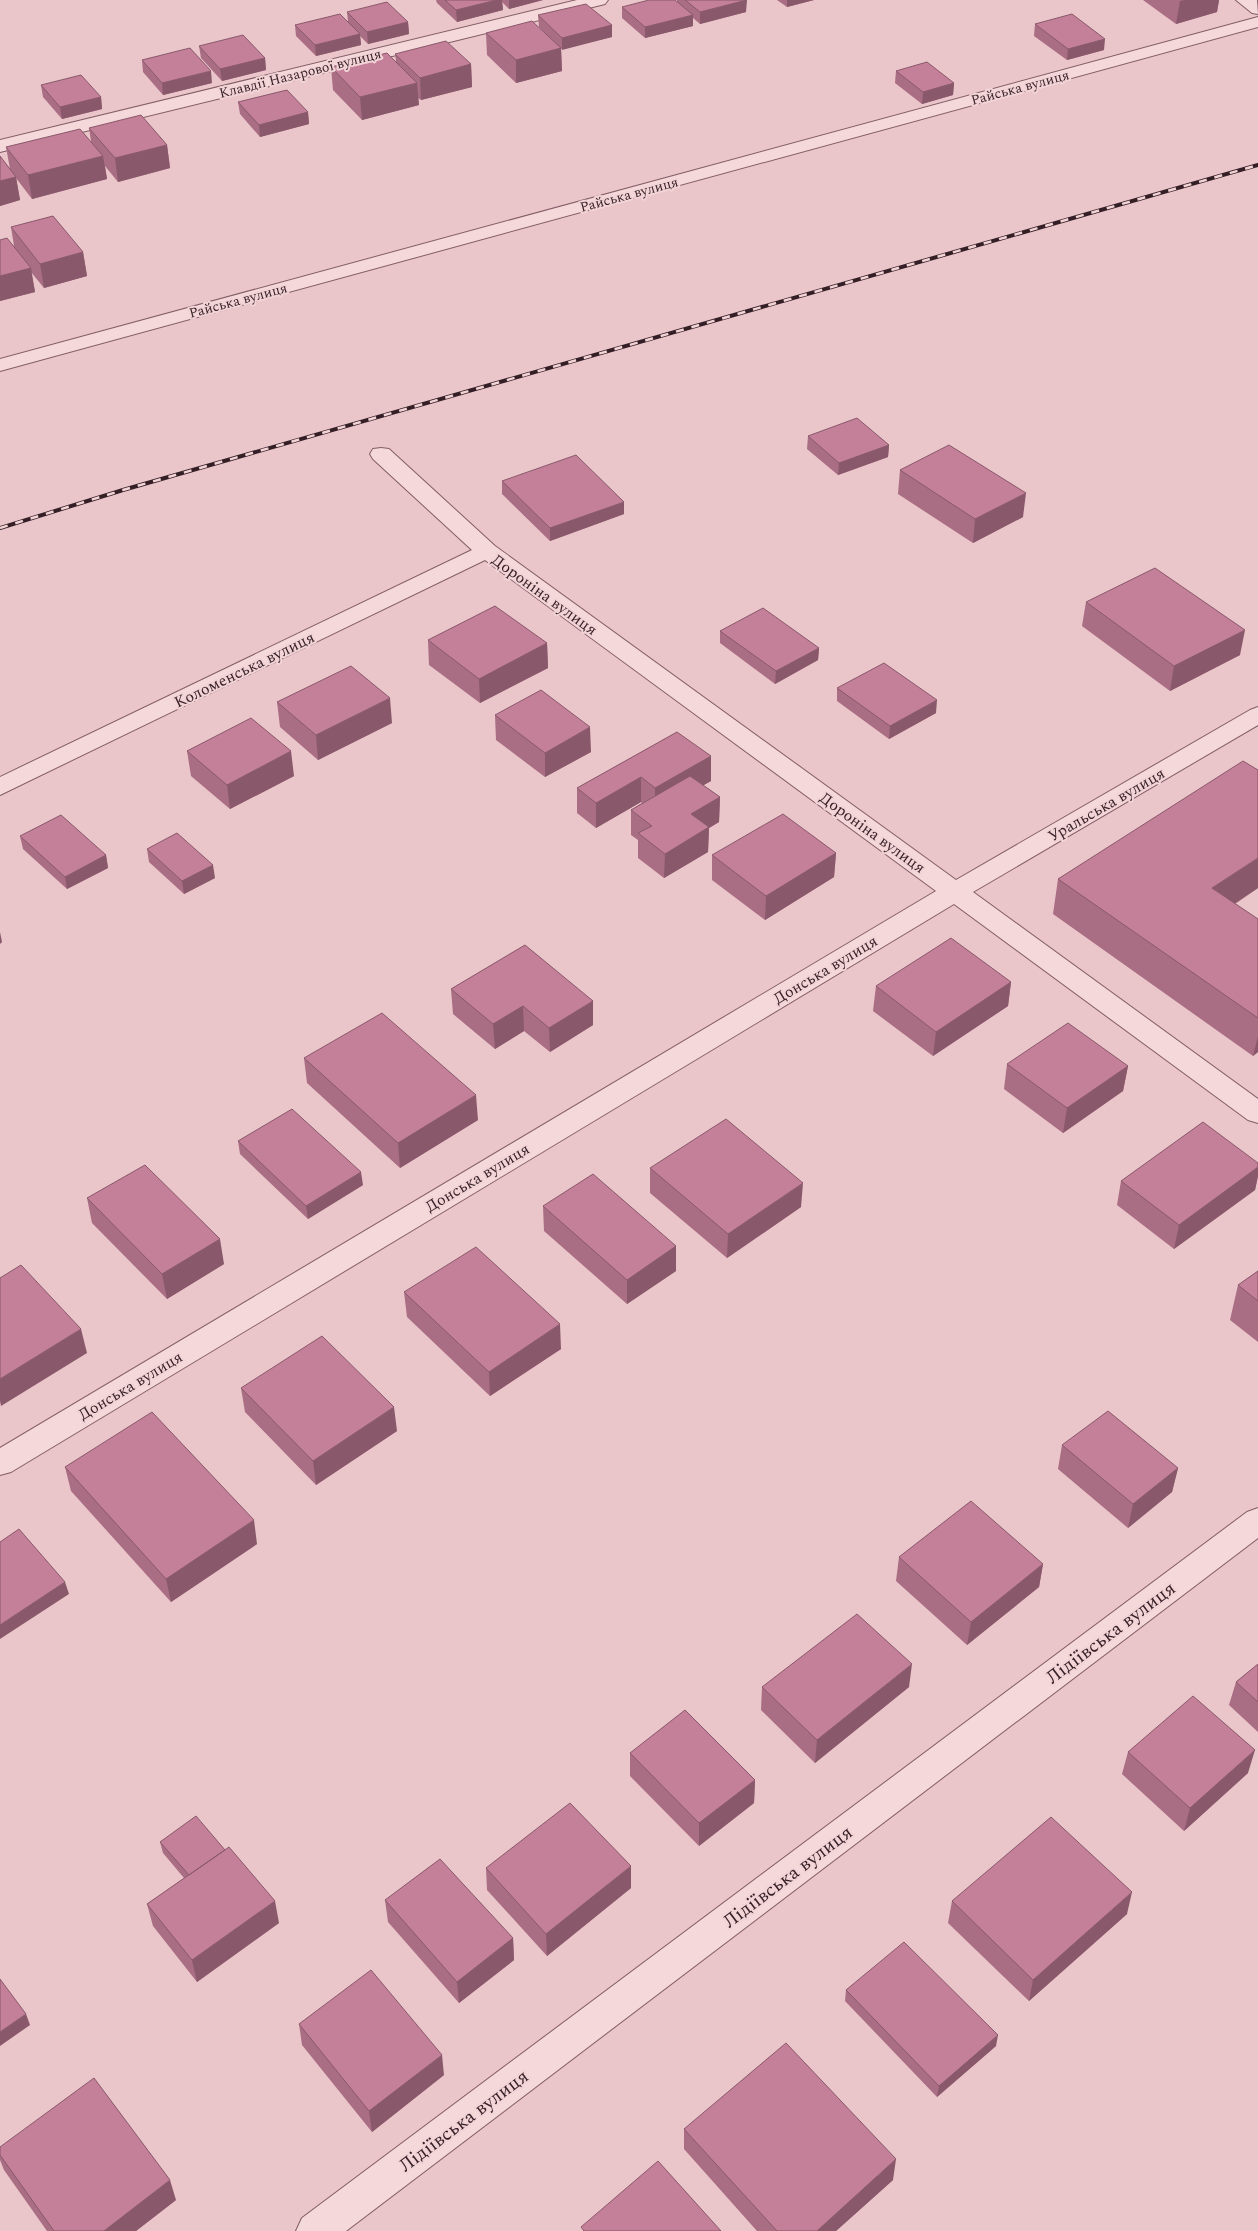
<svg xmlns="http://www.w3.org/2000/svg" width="1258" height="2231" font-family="Spectral,serif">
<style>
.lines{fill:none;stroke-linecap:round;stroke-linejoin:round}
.minor-casing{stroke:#835d67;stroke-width:2}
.minor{fill:#f5d8da;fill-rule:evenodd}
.rail-casing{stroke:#351f26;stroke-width:4}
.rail{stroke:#f2d4d7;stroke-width:2.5;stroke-dasharray:8;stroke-linecap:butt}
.wall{fill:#a96d84}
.shaded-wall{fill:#89596b}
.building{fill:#c47f99;stroke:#89596b}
.labels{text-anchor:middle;stroke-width:4;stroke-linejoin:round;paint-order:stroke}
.far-street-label{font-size:14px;fill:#351f26;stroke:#f2d4d7}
.street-label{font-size:16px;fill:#351f26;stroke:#f2d4d7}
.near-street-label{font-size:19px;fill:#351f26;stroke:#f2d4d7}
</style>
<rect width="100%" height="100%" fill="#eac5c9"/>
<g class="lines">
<g class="minor-casing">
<path id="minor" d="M577,0H608L605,4L0,152V140Z
M1236,0H1257L1258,14L1252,13Z
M1258,17V27L0,371V359Z
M381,448L389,449L495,546L956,880L1250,710L1258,707V725L973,892L1258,1099V1123L1248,1120L954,904L11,1472L0,1475V1448L936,891L485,560L0,795V777L472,550L373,459L370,454L373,449Z
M1258,1508V1538L346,2231H296L302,2218L1247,1512Z"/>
</g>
<use href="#minor" class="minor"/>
<g class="rail-casing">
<path id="rail" d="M0,528L123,490L1258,165"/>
</g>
<use href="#rail" class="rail"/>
</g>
<path class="wall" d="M436,0H543L509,9L502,2L503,10L457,22L437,3Z
M677,0H746V12L700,24L693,18V26L645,38L622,18V7L677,1Z
M777,0H814L787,7Z
M1143,0H1219L1217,12L1176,24Z
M347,12L408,22L409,34L368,44L360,36L361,45L316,56L296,36L295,25L348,22Z
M538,15L612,25V37L561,49L562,71L516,83L487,55L486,33L547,35L539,27Z
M1035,24L1104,50L1067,60L1034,36Z
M199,46L265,58L266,70L222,81L201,58Z
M395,54L471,64L472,87L421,100L418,98L419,105L362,120L333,90L331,67L396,61Z
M142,60L212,83L163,95L143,72Z
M896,71L954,83L953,95L922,104L895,83Z
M41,85L101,97L102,109L62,119L43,97Z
M238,102L308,112L309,124L260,137L240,114Z
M89,128L167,145L170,168L118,182L105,166L107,179L32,199L16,178L20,200L0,206V156L10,169L6,147L91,141Z
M11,227L83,252L87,276L44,288L31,272L35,292L0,301V240L14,246Z
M808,436L889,445L888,457L838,475L807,449Z
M900,470L1023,517L973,543L898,494Z
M502,481L624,514L550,541L502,494Z
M1086,602L1240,655L1170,691L1082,626Z
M720,631L819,648L818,660L775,684L720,643Z
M428,640L547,643L548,668L480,703L429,665Z
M837,688L936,713L889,739L837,701Z
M277,702L392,723L318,760L280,727Z
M495,715L591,752L545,777L496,740Z
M677,732L711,781L703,785L720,797L719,822L709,828L708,852L664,878L638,858V840L631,835V810L642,803L641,802L596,828L577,813V788Z
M187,751L294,776L230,809L191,776Z
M20,836L106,855L108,868L67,889L23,849Z
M147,849L215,878L184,894L149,862Z
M836,853L834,877L765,920L712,880V855Z
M1058,879L1258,888L1235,904L1258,919V1052L1253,1056L1053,914Z
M525,945L593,1025L550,1052L524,1031L495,1049L453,1014L451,989Z
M1011,982L1008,1006L933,1056L873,1011L876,986Z
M304,1058L478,1120L400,1168L307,1083Z
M1007,1064L1128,1066L1123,1091L1063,1133L1004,1089Z
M238,1141L363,1185L308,1219L240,1154Z
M1258,1163V1176L1255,1190L1174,1249L1117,1205L1121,1181Z
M650,1168L801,1207L727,1258L650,1193Z
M87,1198L224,1264L167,1299L92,1223Z
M543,1206L676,1246V1271L627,1304L544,1231Z
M1258,1271V1342L1230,1320L1238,1285Z
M404,1292L561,1349L490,1396L407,1317Z
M241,1388L397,1431L316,1485L245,1412Z
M1062,1445L1178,1468L1172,1492L1128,1528L1058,1469Z
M65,1467L257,1544L171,1602L71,1491Z
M899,1557L1043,1564L1039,1587L967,1645L896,1581Z
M1258,1664V1732L1229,1705L1236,1682Z
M762,1687H909L815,1763L761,1710Z
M1128,1752L1248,1773L1184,1831L1122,1774Z
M630,1753L755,1780L754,1803L699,1846L630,1776Z
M160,1842L279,1923L197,1982L153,1926L147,1904L184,1878L163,1853Z
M486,1868L631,1888L547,1956L487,1890Z
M385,1900L513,1938L514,1960L459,2003L388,1922Z
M952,1901L1127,1914L1029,2001L948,1923Z
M846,1990L996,2046L937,2097L845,2001Z
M299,2024L444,2075L372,2132L302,2045Z
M684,2129L893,2180L836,2231H757L684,2149Z
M0,2147L176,2200L136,2231H47L4,2170L0,2160Z"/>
<path class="shaded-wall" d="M497,0H502L503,10L457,22L456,10Z
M509,0H543L509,9Z
M747,0L746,12L700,24V12Z
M787,0H814L787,7Z
M1184,0H1219L1217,12L1176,24L1180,1Z
M693,15V26L645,38V27Z
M408,22L409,34L368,44L367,32Z
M612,25V37L562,50V38Z
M360,34L361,45L316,56L315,45Z
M1105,39L1104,50L1067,60L1068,49Z
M561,48L562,71L516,83V60Z
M265,58L266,70L222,81L220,69Z
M471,64L472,87L421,100L420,78Z
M211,71L212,83L163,95L162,83Z
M417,83L419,105L362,120L360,97Z
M954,83L953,95L922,104L923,92Z
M101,97L102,109L62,119L60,107Z
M308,112L309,124L260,137L259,125Z
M167,145L170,168L118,182L115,158Z
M103,156L107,179L32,199L28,175Z
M16,177L20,200L0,206V181Z
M83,252L87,276L44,288L40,264Z
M31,268L35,292L0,301V276Z
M889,445L888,457L838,475L839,463Z
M1026,493L1023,517L973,543L975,519Z
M624,502V514L550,541V528Z
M1245,630L1240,655L1170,691L1174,666Z
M547,643L548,668L480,703L479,679Z
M819,648L818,660L775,684L776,671Z
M390,698L392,723L318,760L316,735Z
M937,700L936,713L889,739L890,726Z
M590,727L591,752L545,777V753Z
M291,751L294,776L230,809L227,785Z
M711,756V781L655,813V788Z
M641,777V802L596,828V803Z
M720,797L719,822L709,828L708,852L664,878L665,854L691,814Z
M836,853L834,877L765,920L766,896Z
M106,855L108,868L67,889L65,877Z
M1258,858V888L1205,923L1212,888Z
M213,865L215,878L184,894L182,881Z
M0,932L2,942L0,944Z
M1011,982L1008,1006L933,1056L936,1032Z
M593,1001V1025L550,1052L549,1028Z
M523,1006L524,1031L495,1049L493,1024Z
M1258,1036V1052L1253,1056Z
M1128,1066L1123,1091L1063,1133L1067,1108Z
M476,1095L478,1120L400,1168L398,1143Z
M1258,1167V1176L1255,1190L1174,1249L1179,1225Z
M361,1172L363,1185L308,1219L306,1206Z
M803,1183L801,1207L727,1258L728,1234Z
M220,1239L224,1264L167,1299L162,1274Z
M676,1246V1271L627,1304V1280Z
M560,1324L561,1349L490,1396L489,1372Z
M81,1329L87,1353L1,1406L0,1401V1379Z
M394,1407L397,1431L316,1485L313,1461Z
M1178,1468L1172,1492L1128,1528L1133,1504Z
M254,1520L257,1544L171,1602L166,1579Z
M1043,1564L1039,1587L967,1645L971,1622Z
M65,1582L69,1594L0,1639V1625Z
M912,1664L909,1687L815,1763L817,1740Z
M1255,1750L1248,1773L1184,1831L1190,1808Z
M755,1780L754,1803L699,1846V1823Z
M631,1866V1888L547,1956L546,1934Z
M1132,1892L1127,1914L1029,2001L1033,1980Z
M275,1901L279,1923L197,1982L192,1960Z
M513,1938L514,1960L459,2003L457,1982Z
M26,2014L30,2025L0,2046V2032Z
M998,2035L996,2046L937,2097L939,2086Z
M442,2055L444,2075L372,2132L369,2111Z
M896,2159L893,2180L836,2231H817Z
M170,2180L176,2200L136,2231H104Z"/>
<path class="building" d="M445,0H497L456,10Z
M649,0H675L693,15L645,27L622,7Z
M685,0H747L700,12Z
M387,2L408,22L367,32L347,12Z
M586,4L612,25L562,38L538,15Z
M340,14L360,34L315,45L295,25Z
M1072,14L1105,39L1068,49L1035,24Z
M532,21L561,48L516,60L486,33Z
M243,35L265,58L220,69L199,46Z
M446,41L471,64L420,78L395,54Z
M190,48L211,71L162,83L142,60Z
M387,53L417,83L360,97L331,67Z
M927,62L954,83L923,92L896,71Z
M81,75L101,97L60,107L41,85Z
M287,90L308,112L259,125L238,102Z
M141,115L167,145L115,158L89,128Z
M80,129L103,156L28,175L6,147Z
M0,156L16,177L0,181Z
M53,216L83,252L40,264L11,227Z
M7,238L31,268L0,276V240Z
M857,418L889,445L839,463L808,436Z
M949,445L1026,493L975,519L900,470Z
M576,455L624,502L550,528L502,481Z
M1155,568L1245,630L1174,666L1086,602Z
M495,606L547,643L479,679L428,640Z
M763,608L819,648L776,671L720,631Z
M884,663L937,700L890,726L837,688Z
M351,666L390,698L316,735L277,702Z
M541,690L590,727L545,753L495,715Z
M251,718L291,751L227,785L187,751Z
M677,732L711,756L655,788L641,777L596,803L577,788Z
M1243,761L1258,770V858L1212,888L1258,919V1018L1058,879Z
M690,776L720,797L691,814L709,827L665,854L638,833L652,826L631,810Z
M783,814L836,853L766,896L712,855Z
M61,815L106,855L65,877L20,836Z
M177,833L213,865L182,881L147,849Z
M951,938L1011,982L936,1032L876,986Z
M525,945L593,1001L549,1028L523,1006L493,1024L451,989Z
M382,1013L476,1095L398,1143L304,1058Z
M1068,1023L1128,1066L1067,1108L1007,1064Z
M292,1109L361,1172L306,1206L238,1141Z
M726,1119L803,1183L728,1234L650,1168Z
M1203,1122L1258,1163V1167L1179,1225L1121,1181Z
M145,1165L220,1239L162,1274L87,1198Z
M593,1174L676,1246L627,1280L543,1206Z
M476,1247L560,1324L489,1372L404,1292Z
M21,1265L81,1329L0,1379V1278Z
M1258,1271V1301L1238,1285Z
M322,1336L394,1407L313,1461L241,1388Z
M1108,1411L1178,1468L1133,1504L1062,1445Z
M152,1412L254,1520L166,1579L65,1467Z
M971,1501L1043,1564L971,1622L899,1557Z
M19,1529L65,1582L0,1625V1542Z
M857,1614L912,1664L817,1740L762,1687Z
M1258,1664V1702L1236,1682Z
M1193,1696L1255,1750L1190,1808L1128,1752Z
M685,1710L755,1780L699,1823L630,1753Z
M570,1803L631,1866L546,1934L486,1868Z
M196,1816L225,1850L189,1875L160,1842Z
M1051,1817L1132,1892L1033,1980L952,1901Z
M229,1847L275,1901L192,1960L147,1904Z
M440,1859L513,1938L457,1982L385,1900Z
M904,1942L998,2035L939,2086L846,1990Z
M371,1970L442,2055L369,2111L299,2024Z
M0,1979L26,2014L0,2032Z
M786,2043L896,2159L817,2231H777L684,2129Z
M94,2078L170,2180L104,2231H54L0,2155V2147Z
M658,2161L721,2231H584L581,2227Z"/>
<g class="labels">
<g class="far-street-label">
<text transform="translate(300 73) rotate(-14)" y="5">Клавдії Назарової вулиця</text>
<text transform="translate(1020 87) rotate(-15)" y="5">Райська вулиця</text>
<text transform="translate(629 194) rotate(-15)" y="5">Райська вулиця</text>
<text transform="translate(238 300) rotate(-15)" y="5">Райська вулиця</text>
</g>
<g class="street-label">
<text transform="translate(545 594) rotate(36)" y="6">Дороніна вулиця</text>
<text transform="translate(244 669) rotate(-26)" y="6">Коломенська вулиця</text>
<text transform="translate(1106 804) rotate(-30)" y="6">Уральська вулиця</text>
<text transform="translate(873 832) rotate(36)" y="6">Дороніна вулиця</text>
<text transform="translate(825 969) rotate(-31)" y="6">Донська вулиця</text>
<text transform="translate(477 1177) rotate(-31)" y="6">Донська вулиця</text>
<text transform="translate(130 1385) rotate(-31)" y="6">Донська вулиця</text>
</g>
<g class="near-street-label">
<text transform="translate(1110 1632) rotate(-37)" y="7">Лідіївська вулиця</text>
<text transform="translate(787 1876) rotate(-37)" y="7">Лідіївська вулиця</text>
<text transform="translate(463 2120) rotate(-37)" y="7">Лідіївська вулиця</text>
</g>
</g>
</svg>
